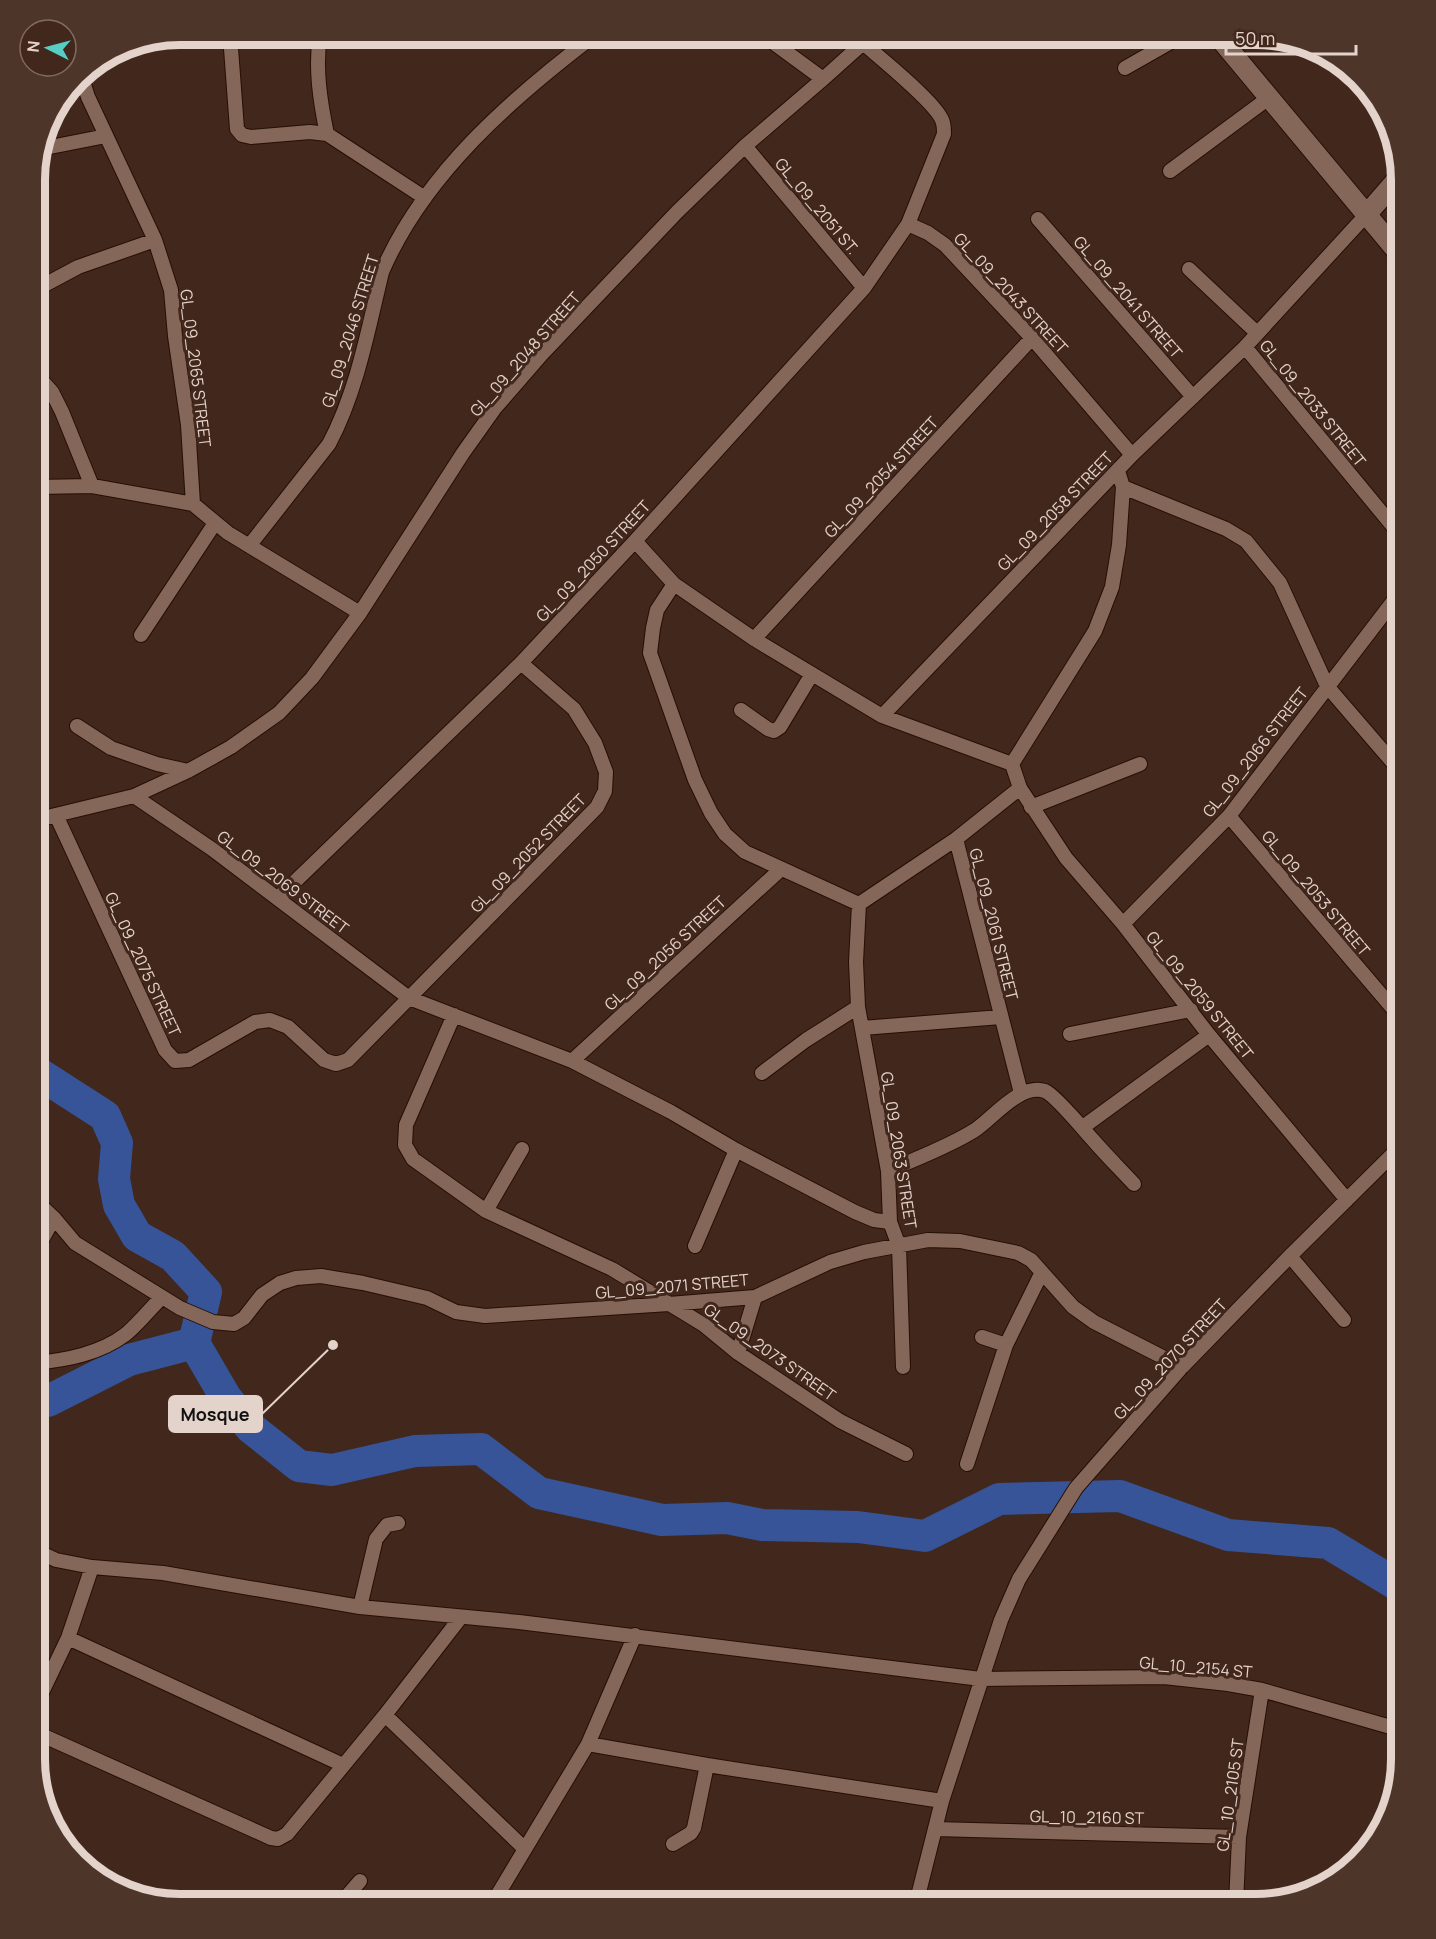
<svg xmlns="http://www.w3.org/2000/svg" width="1436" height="1939" font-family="Manrope,sans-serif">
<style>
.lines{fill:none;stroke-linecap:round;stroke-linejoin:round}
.river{stroke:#365497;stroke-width:32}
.street-casing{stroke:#260f05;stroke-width:16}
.secondary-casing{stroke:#260f05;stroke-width:22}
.street{stroke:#85675a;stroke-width:14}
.secondary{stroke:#85675a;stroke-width:20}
.labels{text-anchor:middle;stroke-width:6;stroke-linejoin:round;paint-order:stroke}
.street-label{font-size:16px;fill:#e4d3cb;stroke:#41271c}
.rim{fill:none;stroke:#e4d3cb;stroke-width:8}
.leader{fill:none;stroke:#e4d3cb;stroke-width:2}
.callout-dot{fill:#e4d3cb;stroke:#41271c;stroke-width:2}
.callout{fill:#e4d3cb;stroke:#e4d3cb;stroke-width:2}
.callout-label{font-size:18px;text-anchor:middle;font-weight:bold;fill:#111}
</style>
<rect width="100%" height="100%" fill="#41271c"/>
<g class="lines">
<path class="river" d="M35,1071L105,1116L117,1143L114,1179L119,1205L137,1236L173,1256L206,1292L194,1343L226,1398L251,1428L299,1466L332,1470L415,1451L481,1449L539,1493L662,1520L727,1518L762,1525L858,1527L925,1536L999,1499L1120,1496L1228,1535L1328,1543L1401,1587
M35,1395L48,1401L129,1360L194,1343"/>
<g class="street-casing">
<path id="street" d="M230,35L237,129L242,135L251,137L310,132L327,134
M320,35C315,68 320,101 327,134L425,198
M763,35L823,79
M1125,68L1183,35
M81,75L88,97L155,240L171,290L175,336L188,425L193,504
M745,146L864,288
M40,149L106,136
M1170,171L1270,97
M1038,219L1193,397
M908,224L928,233L945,245L1032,338L1132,455
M1189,269L1257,333
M35,290L78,267L155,240
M1245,347L1401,536
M35,373L52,392L62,412L92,486
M1118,471L1123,487L1226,529L1246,541L1280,583L1327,686L1401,772
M35,487L92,486L193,504L228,533L360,613
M635,541L674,584L754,639L882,716L1012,764
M249,546L329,444C357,391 368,330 382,272C424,174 512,98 595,35
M674,584L657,610L653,628L650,653L695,780L711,813L725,834L745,852L859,904
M141,635L215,523
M754,639L1032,338
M741,710L768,729L774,731L780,727L812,674
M882,716L1132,455L1245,347L1367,214
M77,726L111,748L157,764L188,771
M1012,764L1020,788L1066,858L1123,924L1209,1035L1347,1200
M1012,764L1095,631L1112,587L1119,545L1123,487
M134,796L212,849L409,998L572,1061L671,1112L736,1150L855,1212L874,1220L890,1222
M1031,807L1140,764
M56,815L165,1050L175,1061L189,1060L255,1022L270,1020L288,1027L324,1060L336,1064L348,1060L597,807L605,791L606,772L595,743L574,709L521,663
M1229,816L1401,1018
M35,820L134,796L188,771L231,747L279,713L312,678L360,613L463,453L495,408L542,354L677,212L745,146L823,79L872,35
M956,839L1021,1093
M278,898L521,663L635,541L864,288L908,224L944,134C944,129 944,124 942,120C935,102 880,58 863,43
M859,904L856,962L858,1007L888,1171L890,1222L899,1246L903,1367
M859,904L956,839L1020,788
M1123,924L1229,816L1401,591
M454,1015L406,1125L405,1145L413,1159L486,1211L612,1269L704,1325L738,1353L840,1421L906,1454
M862,1028L1001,1017
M1070,1034L1191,1010
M572,1061L781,869
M762,1073L806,1040L858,1007
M1083,1127L1209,1035
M888,1171C917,1158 948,1147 975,1130C994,1117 1020,1083 1045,1091C1055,1095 1084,1130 1093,1140C1106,1155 1120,1169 1134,1184
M35,1200L54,1218L75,1243L180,1308L213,1322L234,1324L244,1318L262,1295L280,1283L296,1278L321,1276L363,1283L427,1298L456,1312L485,1316L669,1304L755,1297L830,1262L864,1252L928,1240L960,1241L1018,1253L1031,1260L1073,1307L1094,1322L1182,1367
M486,1211L522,1149
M695,1246L736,1150
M35,1252L54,1218
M1290,1256L1344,1320
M982,1337L1006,1345
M738,1353L755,1297
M35,1363C66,1360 100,1354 126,1334C139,1323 150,1309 162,1297
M967,1464L1006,1345L1042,1272
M92,1567L163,1573L360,1607L519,1622L981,1679L1164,1677L1228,1684L1262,1690L1401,1730
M360,1607L376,1539L387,1525L398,1523
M68,1638L343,1765
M35,1707L68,1638L92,1567L56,1560L35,1550
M385,1715L525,1849
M35,1732L271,1838L278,1839L287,1834L385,1715L461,1617
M588,1744L707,1765L942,1801
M935,1829L1239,1837
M673,1844L691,1833L694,1828L707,1765
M777,1903L786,1904
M340,1904L360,1881
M492,1904L588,1744L635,1635
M916,1904L942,1801L1001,1620L1019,1579L1076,1488L1182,1367L1290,1256L1401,1146
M1236,1904L1239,1837L1262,1690"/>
</g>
<g class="secondary-casing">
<path id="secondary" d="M1217,35L1401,256
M1367,214L1400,176"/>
</g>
<use href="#street" class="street"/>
<use href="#secondary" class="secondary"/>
</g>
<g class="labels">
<g class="street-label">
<text transform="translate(817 206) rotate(50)" y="6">GL_09_2051 ST.</text>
<text transform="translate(1011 293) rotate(47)" y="6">GL_09_2043 STREET</text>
<text transform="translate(1128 297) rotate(49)" y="6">GL_09_2041 STREET</text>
<text transform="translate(350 331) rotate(-73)" y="6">GL_09_2046 STREET</text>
<text transform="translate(525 354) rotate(-49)" y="6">GL_09_2048 STREET</text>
<text transform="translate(196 368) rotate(83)" y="6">GL_09_2065 STREET</text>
<text transform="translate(1313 403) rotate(51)" y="6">GL_09_2033 STREET</text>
<text transform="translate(881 477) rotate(-47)" y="6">GL_09_2054 STREET</text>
<text transform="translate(1055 511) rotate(-46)" y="6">GL_09_2058 STREET</text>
<text transform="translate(593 561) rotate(-47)" y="6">GL_09_2050 STREET</text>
<text transform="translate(1255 752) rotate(-52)" y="6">GL_09_2066 STREET</text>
<text transform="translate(528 853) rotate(-46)" y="6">GL_09_2052 STREET</text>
<text transform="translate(283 882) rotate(37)" y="6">GL_09_2069 STREET</text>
<text transform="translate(1316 893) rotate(50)" y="6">GL_09_2053 STREET</text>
<text transform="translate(994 924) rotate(76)" y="6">GL_09_2061 STREET</text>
<text transform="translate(665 953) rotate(-43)" y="6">GL_09_2056 STREET</text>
<text transform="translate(143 964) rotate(65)" y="6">GL_09_2075 STREET</text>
<text transform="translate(1200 995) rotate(51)" y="6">GL_09_2059 STREET</text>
<text transform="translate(899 1150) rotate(81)" y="6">GL_09_2063 STREET</text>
<text transform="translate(672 1286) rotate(-5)" y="6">GL_09_2071 STREET</text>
<text transform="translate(770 1352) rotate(35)" y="6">GL_09_2073 STREET</text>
<text transform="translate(1170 1359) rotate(-47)" y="6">GL_09_2070 STREET</text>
<text transform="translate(1196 1667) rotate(5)" y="6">GL_10_2154 ST</text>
<text transform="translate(1230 1795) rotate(-82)" y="6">GL_10_2105 ST</text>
<text transform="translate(1087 1817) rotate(1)" y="6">GL_10_2160 ST</text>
</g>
</g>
<path d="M0 0H1436V1939H0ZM180 45H1256A135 135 0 0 1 1391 180V1759A135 135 0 0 1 1256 1894H180A135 135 0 0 1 45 1759V180A135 135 0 0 1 180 45Z" fill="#4e352a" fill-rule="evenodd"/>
<path class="rim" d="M180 45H1256A135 135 0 0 1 1391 180V1759A135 135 0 0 1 1256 1894H180A135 135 0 0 1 45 1759V180A135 135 0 0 1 180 45Z"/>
<path class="leader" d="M333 1345L262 1414"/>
<circle class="callout-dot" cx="333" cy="1345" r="6"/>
<rect class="callout" x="169" y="1396" width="93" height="36" rx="6"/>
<g class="callout-label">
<text x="215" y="1421">Mosque</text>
</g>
<g transform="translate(48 48) rotate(276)"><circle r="28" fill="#41271c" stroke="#826c62" stroke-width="1.5"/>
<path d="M0-4.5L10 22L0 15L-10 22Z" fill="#56cec4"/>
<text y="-9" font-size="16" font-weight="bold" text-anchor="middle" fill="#e4d3cb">N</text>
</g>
<path d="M1226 45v9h130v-9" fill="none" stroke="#e4d3cb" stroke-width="3"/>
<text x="1235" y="45" font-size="18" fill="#e4d3cb" stroke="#41271c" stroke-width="4.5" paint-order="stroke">50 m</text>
</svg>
